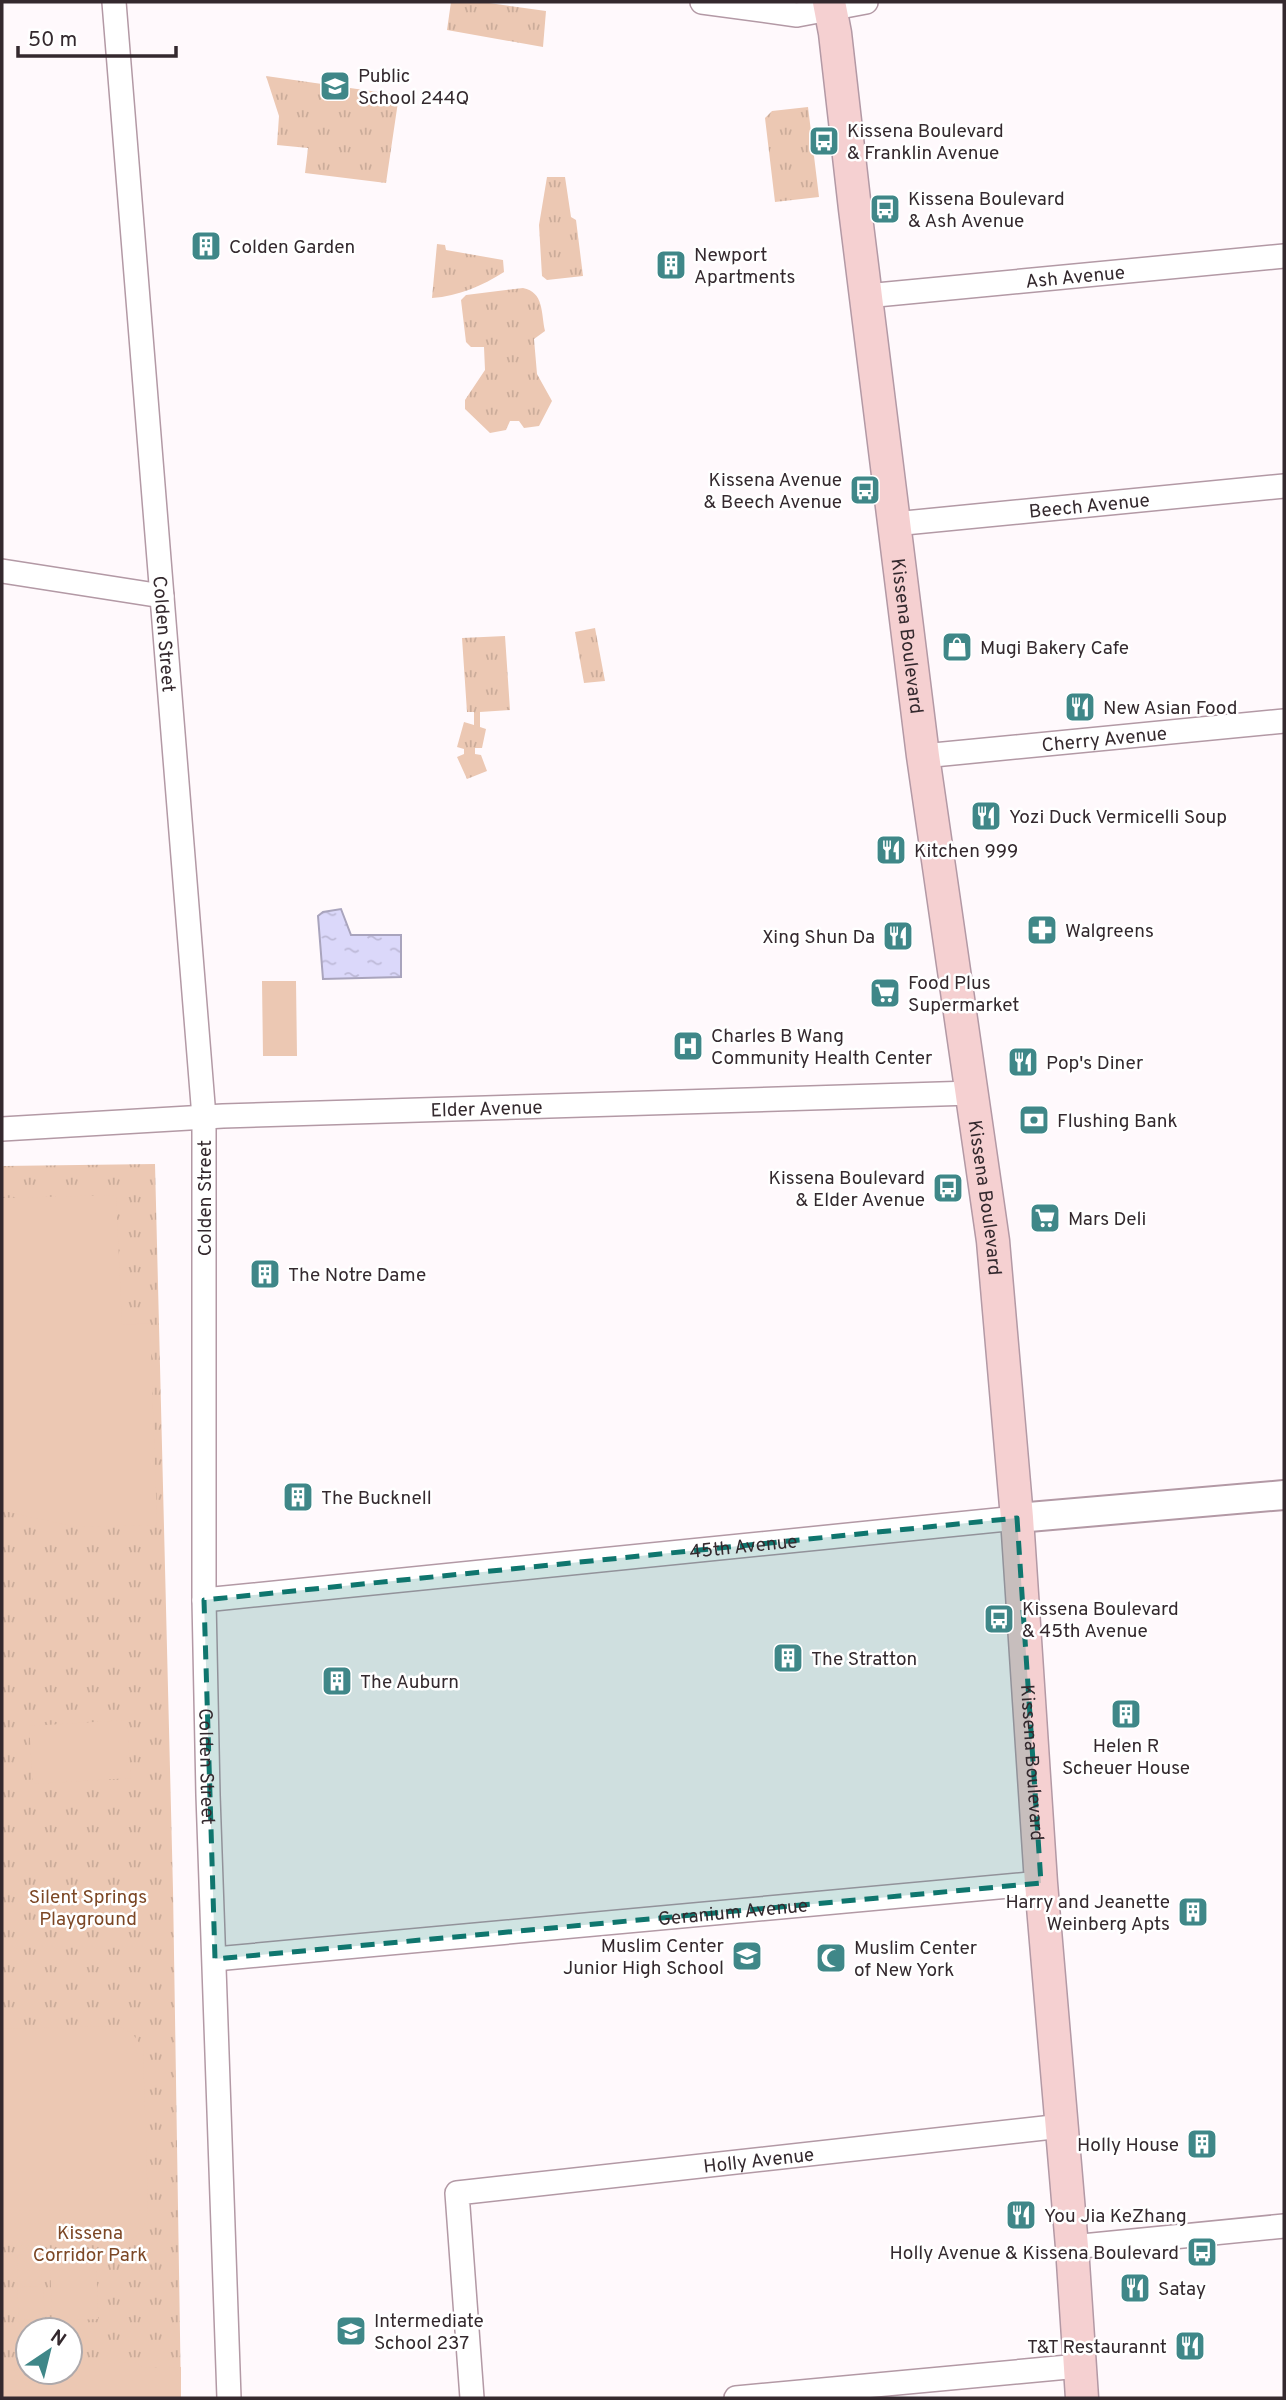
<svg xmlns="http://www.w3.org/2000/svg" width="1286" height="2400" font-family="Overpass,sans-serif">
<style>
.grass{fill:url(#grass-tufts);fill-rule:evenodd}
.garden{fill:#ecc8b3}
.water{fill:url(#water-ripples);stroke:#a9a4bd;stroke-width:2}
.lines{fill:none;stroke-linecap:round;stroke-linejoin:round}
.minor-casing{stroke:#b399a5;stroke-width:26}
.tertiary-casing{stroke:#b399a5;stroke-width:32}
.secondary-casing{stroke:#b399a5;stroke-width:35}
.minor{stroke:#fff;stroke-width:23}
.tertiary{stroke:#fff;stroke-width:28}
.secondary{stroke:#f5d0d1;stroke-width:32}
.marked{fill:#0f766e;fill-opacity:0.2;stroke:#0f766e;stroke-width:5;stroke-dasharray:14 9;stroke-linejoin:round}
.labels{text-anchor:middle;stroke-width:5;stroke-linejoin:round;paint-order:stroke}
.poi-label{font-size:19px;fill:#34292e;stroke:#fff;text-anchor:start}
.street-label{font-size:19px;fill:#34292e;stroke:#fff}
.park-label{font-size:19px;fill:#7c4725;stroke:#fff}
</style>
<defs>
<pattern id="grass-tufts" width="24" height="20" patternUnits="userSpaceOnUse" patternTransform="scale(1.75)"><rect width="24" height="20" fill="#ecc8b3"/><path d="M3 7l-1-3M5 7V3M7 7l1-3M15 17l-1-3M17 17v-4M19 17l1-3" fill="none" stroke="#cbac9a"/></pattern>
<pattern id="water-ripples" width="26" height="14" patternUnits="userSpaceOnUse" patternTransform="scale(1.75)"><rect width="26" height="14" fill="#dbd8fa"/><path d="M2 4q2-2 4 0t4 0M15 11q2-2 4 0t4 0" fill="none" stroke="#bdb9d7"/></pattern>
</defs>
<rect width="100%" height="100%" fill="#fff9fc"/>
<path class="grass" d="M451,2H482L546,11L543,47L447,30Z
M266,76L399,95L386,183L305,173L308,148L277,145L279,116Z
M808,107L819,197L775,202L765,118L772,111Z
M547,177H565L571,217L576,220L583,276L547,280L542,276L539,225Z
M437,244L445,245L446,250L503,260L504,272C482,286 459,296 432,298Z
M523,288C544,292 541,313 545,331L534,339L537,374L552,401L539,426L524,428L519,421H510L506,430L490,433L465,409V400L485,370L484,347H471L466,342L461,300L466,295Z
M595,628L605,681L584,683L575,632Z
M505,636L510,710L480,712V727L486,729L482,748H475V754L481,755L487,771L467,779L457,757L464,754V749L457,747L464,722L474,725V712H467L462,638Z
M155,1164L173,1890L181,2398H2V1166ZM28,2330H70V2372H28Z"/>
<path class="garden" d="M262,981H296L297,1056H263Z
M116,1195L122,1325L150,1323L157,1525L75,1527L4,1511L2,1510V1198Z
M127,1720L131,1778L33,1784L29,1726Z
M117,2026L132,2033L143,2048L148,2209C146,2224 141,2236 127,2242L2,2246V2029Z
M41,2255L42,2284L18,2285L17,2256Z
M96,2255L98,2319L52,2321L50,2256Z
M43,2286L45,2319L19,2320L17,2287Z
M134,2362L143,2368L181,2367V2398H2V2371L28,2369V2372H70V2366Z"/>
<path class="water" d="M341,909L351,935H401V977L323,979L318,916L323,912Z"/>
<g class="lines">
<g class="minor-casing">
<g id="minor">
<path id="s1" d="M114,2L204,1117V1600L208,1795L229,2398"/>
<path d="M702,2L797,15L866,2"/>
<path id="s2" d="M866,296L1284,256"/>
<path id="s3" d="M894,524L1284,486"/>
<path d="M2,571L162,596"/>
<path id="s4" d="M923,756L1284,721"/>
<path id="s5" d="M2,1129L223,1116L972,1093"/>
<path id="s6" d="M204,1600L1017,1518"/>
<path id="s7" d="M215,1959L1041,1883"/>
<path d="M1072,2247L1284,2226"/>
<path id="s8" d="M472,2398L457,2193L1062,2126"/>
<path d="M736,2398L1079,2366"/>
</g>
</g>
<g class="tertiary-casing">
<path id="tertiary" d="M1017,1518L1284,1495"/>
</g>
<g class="secondary-casing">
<g id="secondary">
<path id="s9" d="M829,2L835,33L855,209L923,756L993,1241L1017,1518L1041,1883L1072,2247L1082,2398"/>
</g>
</g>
<use href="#minor" class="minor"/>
<use href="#tertiary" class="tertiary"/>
<use href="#secondary" class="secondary"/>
</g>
<path class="marked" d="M1017,1518L1041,1883L215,1959L204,1600Z"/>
<defs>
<g id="school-square" transform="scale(1.575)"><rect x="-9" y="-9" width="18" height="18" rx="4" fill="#3f8788" stroke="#fff"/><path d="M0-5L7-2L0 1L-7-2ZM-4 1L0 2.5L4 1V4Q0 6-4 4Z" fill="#fff"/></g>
<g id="bus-square" transform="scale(1.575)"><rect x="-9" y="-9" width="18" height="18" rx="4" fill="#3f8788" stroke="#fff"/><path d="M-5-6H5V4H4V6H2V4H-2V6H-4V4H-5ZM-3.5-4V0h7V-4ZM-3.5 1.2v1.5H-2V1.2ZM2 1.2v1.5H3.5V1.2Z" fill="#fff"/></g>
<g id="building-square" transform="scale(1.575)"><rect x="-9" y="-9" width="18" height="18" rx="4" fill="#3f8788" stroke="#fff"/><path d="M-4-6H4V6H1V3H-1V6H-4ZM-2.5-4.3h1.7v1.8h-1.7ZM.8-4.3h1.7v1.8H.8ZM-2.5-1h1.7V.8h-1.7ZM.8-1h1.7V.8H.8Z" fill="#fff"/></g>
<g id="shop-square" transform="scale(1.575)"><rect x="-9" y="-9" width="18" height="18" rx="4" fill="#3f8788" stroke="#fff"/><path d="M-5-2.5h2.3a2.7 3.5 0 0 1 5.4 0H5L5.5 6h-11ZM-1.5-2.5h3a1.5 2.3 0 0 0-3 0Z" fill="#fff"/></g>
<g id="restaurant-square" transform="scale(1.575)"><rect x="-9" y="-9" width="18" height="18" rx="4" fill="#3f8788" stroke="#fff"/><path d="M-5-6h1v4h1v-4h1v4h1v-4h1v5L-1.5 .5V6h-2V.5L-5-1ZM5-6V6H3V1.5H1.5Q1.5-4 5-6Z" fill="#fff"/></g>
<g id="pharmacy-square" transform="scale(1.575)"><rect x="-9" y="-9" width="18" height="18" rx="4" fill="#3f8788" stroke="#fff"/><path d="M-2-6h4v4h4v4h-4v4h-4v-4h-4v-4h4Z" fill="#fff"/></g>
<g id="supermarket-square" transform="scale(1.575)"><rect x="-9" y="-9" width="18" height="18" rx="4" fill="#3f8788" stroke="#fff"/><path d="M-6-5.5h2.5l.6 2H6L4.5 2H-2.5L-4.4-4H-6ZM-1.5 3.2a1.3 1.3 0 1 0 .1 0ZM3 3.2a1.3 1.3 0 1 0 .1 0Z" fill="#fff"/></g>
<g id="hospital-square" transform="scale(1.575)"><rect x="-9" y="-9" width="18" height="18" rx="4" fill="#3f8788" stroke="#fff"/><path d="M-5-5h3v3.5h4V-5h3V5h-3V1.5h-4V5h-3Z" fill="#fff"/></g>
<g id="bank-square" transform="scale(1.575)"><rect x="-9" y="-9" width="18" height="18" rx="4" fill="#3f8788" stroke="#fff"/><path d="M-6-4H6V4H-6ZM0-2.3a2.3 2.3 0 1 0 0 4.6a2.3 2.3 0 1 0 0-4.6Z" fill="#fff"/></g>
<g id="mosque-square" transform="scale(1.575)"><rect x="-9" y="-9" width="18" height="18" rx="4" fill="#3f8788" stroke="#fff"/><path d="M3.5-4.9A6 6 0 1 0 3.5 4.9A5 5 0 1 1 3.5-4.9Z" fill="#fff"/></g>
</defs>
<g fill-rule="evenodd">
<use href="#school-square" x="335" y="86"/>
<use href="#bus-square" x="824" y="141"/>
<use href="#bus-square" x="885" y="209"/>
<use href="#building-square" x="206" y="246"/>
<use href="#building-square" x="671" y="265"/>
<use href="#bus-square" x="865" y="490"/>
<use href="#shop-square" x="957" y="647"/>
<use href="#restaurant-square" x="1080" y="707"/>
<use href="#restaurant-square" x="986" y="816"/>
<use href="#restaurant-square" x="891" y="850"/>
<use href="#pharmacy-square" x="1042" y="930"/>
<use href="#restaurant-square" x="898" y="936"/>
<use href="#supermarket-square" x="885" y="993"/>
<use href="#hospital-square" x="688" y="1046"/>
<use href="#restaurant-square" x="1023" y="1062"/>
<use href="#bank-square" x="1034" y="1120"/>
<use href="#bus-square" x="948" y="1188"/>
<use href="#supermarket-square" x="1045" y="1218"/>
<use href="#building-square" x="265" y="1274"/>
<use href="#building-square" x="298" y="1497"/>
<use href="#bus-square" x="999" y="1619"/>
<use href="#building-square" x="788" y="1658"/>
<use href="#building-square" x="337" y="1681"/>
<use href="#building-square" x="1126" y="1714"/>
<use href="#building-square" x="1193" y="1912"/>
<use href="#school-square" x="747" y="1956"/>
<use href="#mosque-square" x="831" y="1958"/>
<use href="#building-square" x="1202" y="2144"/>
<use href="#restaurant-square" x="1021" y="2215"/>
<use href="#bus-square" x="1202" y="2252"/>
<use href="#restaurant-square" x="1135" y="2288"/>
<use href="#school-square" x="351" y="2331"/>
<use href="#restaurant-square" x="1190" y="2346"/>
</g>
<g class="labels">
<g class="poi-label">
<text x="358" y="82">Public<tspan x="358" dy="22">School 244Q</tspan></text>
<text x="847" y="137">Kissena Boulevard<tspan x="847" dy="22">&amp; Franklin Avenue</tspan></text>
<text x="908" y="205">Kissena Boulevard<tspan x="908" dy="22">&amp; Ash Avenue</tspan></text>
<text x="229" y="253">Colden Garden</text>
<text x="694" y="261">Newport<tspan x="694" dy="22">Apartments</tspan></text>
<text x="842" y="486" text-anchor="end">Kissena Avenue<tspan x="842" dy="22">&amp; Beech Avenue</tspan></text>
<text x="980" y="654">Mugi Bakery Cafe</text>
<text x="1103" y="714">New Asian Food</text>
<text x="1009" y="823">Yozi Duck Vermicelli Soup</text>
<text x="914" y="857">Kitchen 999</text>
<text x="1065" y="937">Walgreens</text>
<text x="875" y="943" text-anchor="end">Xing Shun Da</text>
<text x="908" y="989">Food Plus<tspan x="908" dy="22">Supermarket</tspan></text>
<text x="711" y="1042">Charles B Wang<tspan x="711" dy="22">Community Health Center</tspan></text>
<text x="1046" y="1069">Pop's Diner</text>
<text x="1057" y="1127">Flushing Bank</text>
<text x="925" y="1184" text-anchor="end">Kissena Boulevard<tspan x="925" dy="22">&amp; Elder Avenue</tspan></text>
<text x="1068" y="1225">Mars Deli</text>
<text x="288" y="1281">The Notre Dame</text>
<text x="321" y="1504">The Bucknell</text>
<text x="1022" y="1615">Kissena Boulevard<tspan x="1022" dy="22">&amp; 45th Avenue</tspan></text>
<text x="811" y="1665">The Stratton</text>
<text x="360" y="1688">The Auburn</text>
<text x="1126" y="1752" text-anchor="middle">Helen R<tspan x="1126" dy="22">Scheuer House</tspan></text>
<text x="1170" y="1908" text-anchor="end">Harry and Jeanette<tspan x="1170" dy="22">Weinberg Apts</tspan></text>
<text x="724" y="1952" text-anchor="end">Muslim Center<tspan x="724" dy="22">Junior High School</tspan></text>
<text x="854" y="1954">Muslim Center<tspan x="854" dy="22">of New York</tspan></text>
<text x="1179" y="2151" text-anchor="end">Holly House</text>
<text x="1044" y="2222">You Jia KeZhang</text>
<text x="1179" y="2259" text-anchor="end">Holly Avenue &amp; Kissena Boulevard</text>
<text x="1158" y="2295">Satay</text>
<text x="374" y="2327">Intermediate<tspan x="374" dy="22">School 237</tspan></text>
<text x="1167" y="2353" text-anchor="end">T&amp;T Restaurannt</text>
</g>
<g class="street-label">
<text dy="7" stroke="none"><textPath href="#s2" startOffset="210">Ash Avenue</textPath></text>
<text dy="7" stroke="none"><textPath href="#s3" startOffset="196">Beech Avenue</textPath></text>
<text dy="7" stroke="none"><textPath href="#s1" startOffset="634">Colden Street</textPath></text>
<text dy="7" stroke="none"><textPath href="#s9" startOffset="639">Kissena Boulevard</textPath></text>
<text dy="7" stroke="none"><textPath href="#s4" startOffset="182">Cherry Avenue</textPath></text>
<text dy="7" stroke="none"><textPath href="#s5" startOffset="485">Elder Avenue</textPath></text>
<text dy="7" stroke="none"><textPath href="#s9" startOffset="1206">Kissena Boulevard</textPath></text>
<text transform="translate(204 1198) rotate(-90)" y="7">Colden Street</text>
<text dy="7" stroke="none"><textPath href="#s6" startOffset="542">45th Avenue</textPath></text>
<text dy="7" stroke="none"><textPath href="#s9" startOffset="1773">Kissena Boulevard</textPath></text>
<text dy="7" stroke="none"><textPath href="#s1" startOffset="1768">Colden Street</textPath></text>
<text dy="7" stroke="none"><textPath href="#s7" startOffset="520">Geranium Avenue</textPath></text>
<text dy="7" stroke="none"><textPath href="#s8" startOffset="509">Holly Avenue</textPath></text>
</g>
<g class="park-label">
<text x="88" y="1903">Silent Springs<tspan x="88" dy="22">Playground</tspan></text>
<text x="90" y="2239">Kissena<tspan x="90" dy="22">Corridor Park</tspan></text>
</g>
</g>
<rect width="1286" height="2400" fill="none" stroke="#34292e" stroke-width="7"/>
<g transform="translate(49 2351) rotate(35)"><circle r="33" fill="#ffffff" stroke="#aea9ab" stroke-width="2"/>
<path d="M0-5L12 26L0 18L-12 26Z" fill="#3f8788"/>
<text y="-10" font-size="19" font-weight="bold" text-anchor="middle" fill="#34292e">N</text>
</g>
<path d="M18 46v10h158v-10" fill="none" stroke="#34292e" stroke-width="3.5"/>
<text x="28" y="46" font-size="21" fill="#34292e" stroke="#ffffff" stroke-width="5" paint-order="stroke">50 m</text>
</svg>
